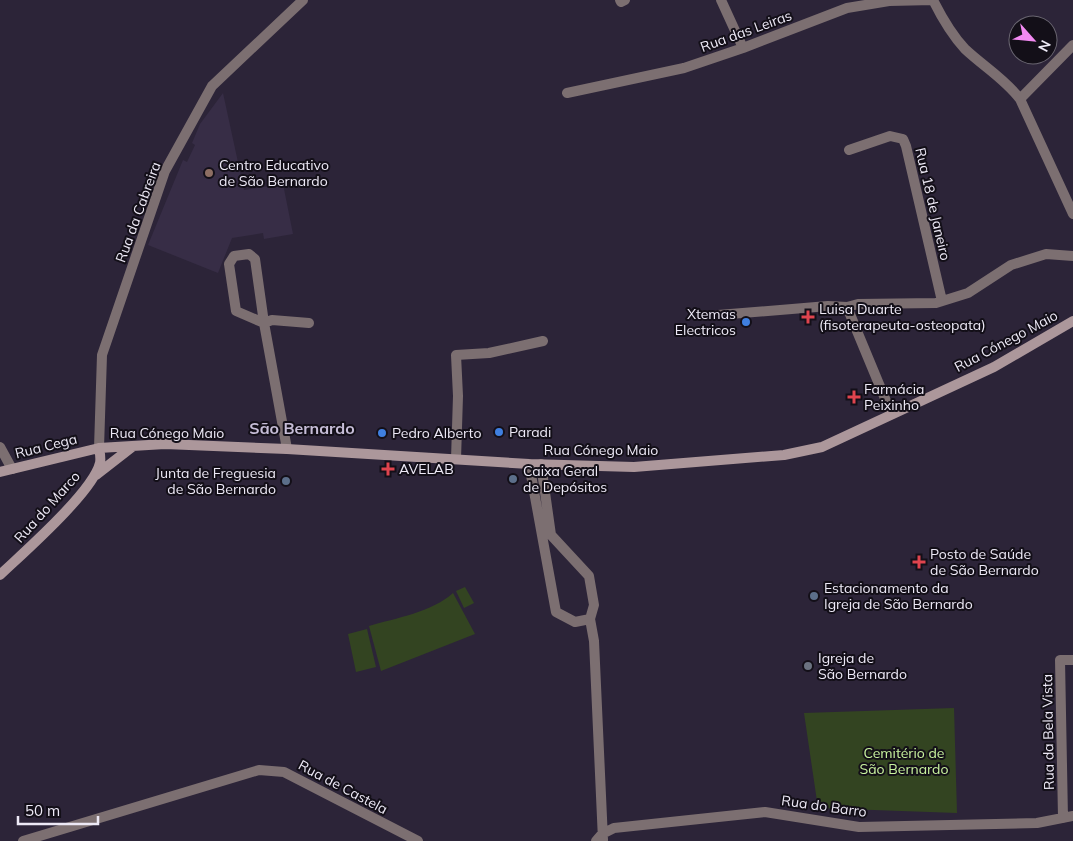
<svg xmlns="http://www.w3.org/2000/svg" width="1073" height="841" font-family="Mulish,sans-serif">
<style>
.built{fill:#372d46}
.green{fill:#334421}
.lines{fill:none;stroke-linecap:round;stroke-linejoin:round}
.minor{stroke:#7c6f71;stroke-width:10}
.secondary{stroke:#ac979b;stroke-width:10}
.education-dot{fill:#8d6e63;stroke:#130f18;stroke-width:2}
.health-dot{fill:#e0444e;stroke:#130f18;stroke-width:2}
.shop-dot{fill:#3f7fe0;stroke:#130f18;stroke-width:2}
.service-dot{fill:#5c6f8a;stroke:#130f18;stroke-width:2}
.worship-dot{fill:#6b7280;stroke:#130f18;stroke-width:2}
.labels{text-anchor:middle;stroke-width:4;stroke-linejoin:round;paint-order:stroke}
.street-label{font-size:14px;fill:#ede9f6;stroke:#130f18}
.poi-label{font-size:14px;fill:#ede9f6;stroke:#130f18;text-anchor:start}
.park-label{font-size:14px;fill:#c8f29e;stroke:#130f18}
.quarter-label{font-size:16px;font-weight:bold;fill:#c6bdd7;stroke:#130f18}
</style>
<rect width="100%" height="100%" fill="#2c2438"/>
<path class="built" d="M223,93L244,190L283,184L293,234L264,239L263,233L232,238L218,273L148,245L183,160L187,162L195,145L192,143L200,124Z"/>
<path class="green" d="M465,587L474,603L464,608L456,591Z
M453,593L475,634L381,671L369,626C396,618 432,612 453,593Z
M367,629L376,667L356,672L348,634Z
M954,708L957,813L818,808L804,713Z"/>
<g class="lines">
<path class="minor" d="M620,0L621,2L625,0
M721,0L743,48
M933,0C942,18 951,34 965,49C983,66 1005,79 1020,99L1073,214
M567,93L684,68L743,48L847,8L889,1L933,0
M1020,99L1073,45
M849,150L890,136L903,139L906,146L942,301
M847,307L891,413
M718,315L828,306L847,307L858,304L936,303L968,293L1011,265L1046,254L1073,256
M0,447L12,469
M99,448L102,355L165,171L212,86L303,0
M287,449L264,323L255,259L249,254L234,256L229,264L236,311L264,323L272,320L309,323
M456,459L458,396L456,355L489,353L543,341
M529,464L556,612L575,622L590,619
M541,464L551,535L589,576L594,605L590,619L594,641L603,840
M1063,818L1060,660H1073
M23,841L259,770L284,772L418,841
M596,841L602,834L614,828L765,812L859,827L1037,823L1073,816"/>
<path class="secondary" d="M0,472L99,448L165,444L287,449L529,464L634,467L784,455L822,447L994,367L1073,321
M96,475L132,447
M0,575C23,553 93,492 100,463C101,458 100,453 99,448"/>
</g>
<circle class="education-dot" cx="209" cy="173" r="5"/>
<g class="health-dot">
<path d="M805.5 309.5h5v5h5v5h-5v5h-5v-5h-5v-5h5z"/>
<path d="M851.5 389.5h5v5h5v5h-5v5h-5v-5h-5v-5h5z"/>
<path d="M385.5 461.5h5v5h5v5h-5v5h-5v-5h-5v-5h5z"/>
<path d="M916.5 554.5h5v5h5v5h-5v5h-5v-5h-5v-5h5z"/>
</g>
<g class="shop-dot">
<circle cx="746" cy="322" r="5"/>
<circle cx="499" cy="432" r="5"/>
<circle cx="382" cy="433" r="5"/>
</g>
<g class="service-dot">
<circle cx="513" cy="479" r="5"/>
<circle cx="286" cy="481" r="5"/>
<circle cx="814" cy="596" r="5"/>
</g>
<circle class="worship-dot" cx="808" cy="666" r="5"/>
<g class="labels">
<g class="street-label">
<text transform="translate(746 31) rotate(-20)" y="5">Rua das Leiras</text>
<text transform="translate(933 204) rotate(77)" y="5">Rua 18 de Janeiro</text>
<text transform="translate(138 212) rotate(-70)" y="5">Rua da Cabreira</text>
<text transform="translate(1006 341) rotate(-28)" y="5">Rua Cónego Maio</text>
<text x="167" y="438">Rua Cónego Maio</text>
<text transform="translate(46 446) rotate(-14)" y="5">Rua Cega</text>
<text x="601" y="455">Rua Cónego Maio</text>
<text transform="translate(47 507) rotate(-48)" y="5">Rua do Marco</text>
<text transform="translate(1048 732) rotate(-91)" y="5">Rua da Bela Vista</text>
<text transform="translate(343 787) rotate(28)" y="5">Rua de Castela</text>
<text transform="translate(824 806) rotate(8)" y="5">Rua do Barro</text>
</g>
<g class="poi-label">
<text x="219" y="170">Centro Educativo<tspan x="219" dy="16">de São Bernardo</tspan></text>
<text x="819" y="314">Luisa Duarte<tspan x="819" dy="16">(fisoterapeuta-osteopata)</tspan></text>
<text x="736" y="319" text-anchor="end">Xtemas<tspan x="736" dy="16">Electricos</tspan></text>
<text x="864" y="394">Farmácia<tspan x="864" dy="16">Peixinho</tspan></text>
<text x="509" y="437">Paradi</text>
<text x="392" y="438">Pedro Alberto</text>
<text x="399" y="474">AVELAB</text>
<text x="523" y="476">Caixa Geral<tspan x="523" dy="16">de Depósitos</tspan></text>
<text x="276" y="478" text-anchor="end">Junta de Freguesia<tspan x="276" dy="16">de São Bernardo</tspan></text>
<text x="930" y="559">Posto de Saúde<tspan x="930" dy="16">de São Bernardo</tspan></text>
<text x="824" y="593">Estacionamento da<tspan x="824" dy="16">Igreja de São Bernardo</tspan></text>
<text x="818" y="663">Igreja de<tspan x="818" dy="16">São Bernardo</tspan></text>
</g>
<g class="park-label">
<text x="904" y="758">Cemitério de<tspan x="904" dy="16">São Bernardo</tspan></text>
</g>
<g class="quarter-label">
<text x="302" y="434">São Bernardo</text>
</g>
</g>
<g transform="translate(1033 40) rotate(117)"><circle r="24" fill="#130f18" stroke="#6a6671"/>
<path d="M0-4L9 19L0 12L-9 19Z" fill="#f38af2"/>
<text y="-8" font-size="14" font-weight="bold" text-anchor="middle" fill="#ede9f6">N</text>
</g>
<path d="M18 816v8h80v-8" fill="none" stroke="#ede9f6" stroke-width="2.5"/>
<text x="25" y="816" font-size="15" fill="#ede9f6" stroke="#130f18" stroke-width="4" paint-order="stroke">50 m</text>
</svg>
